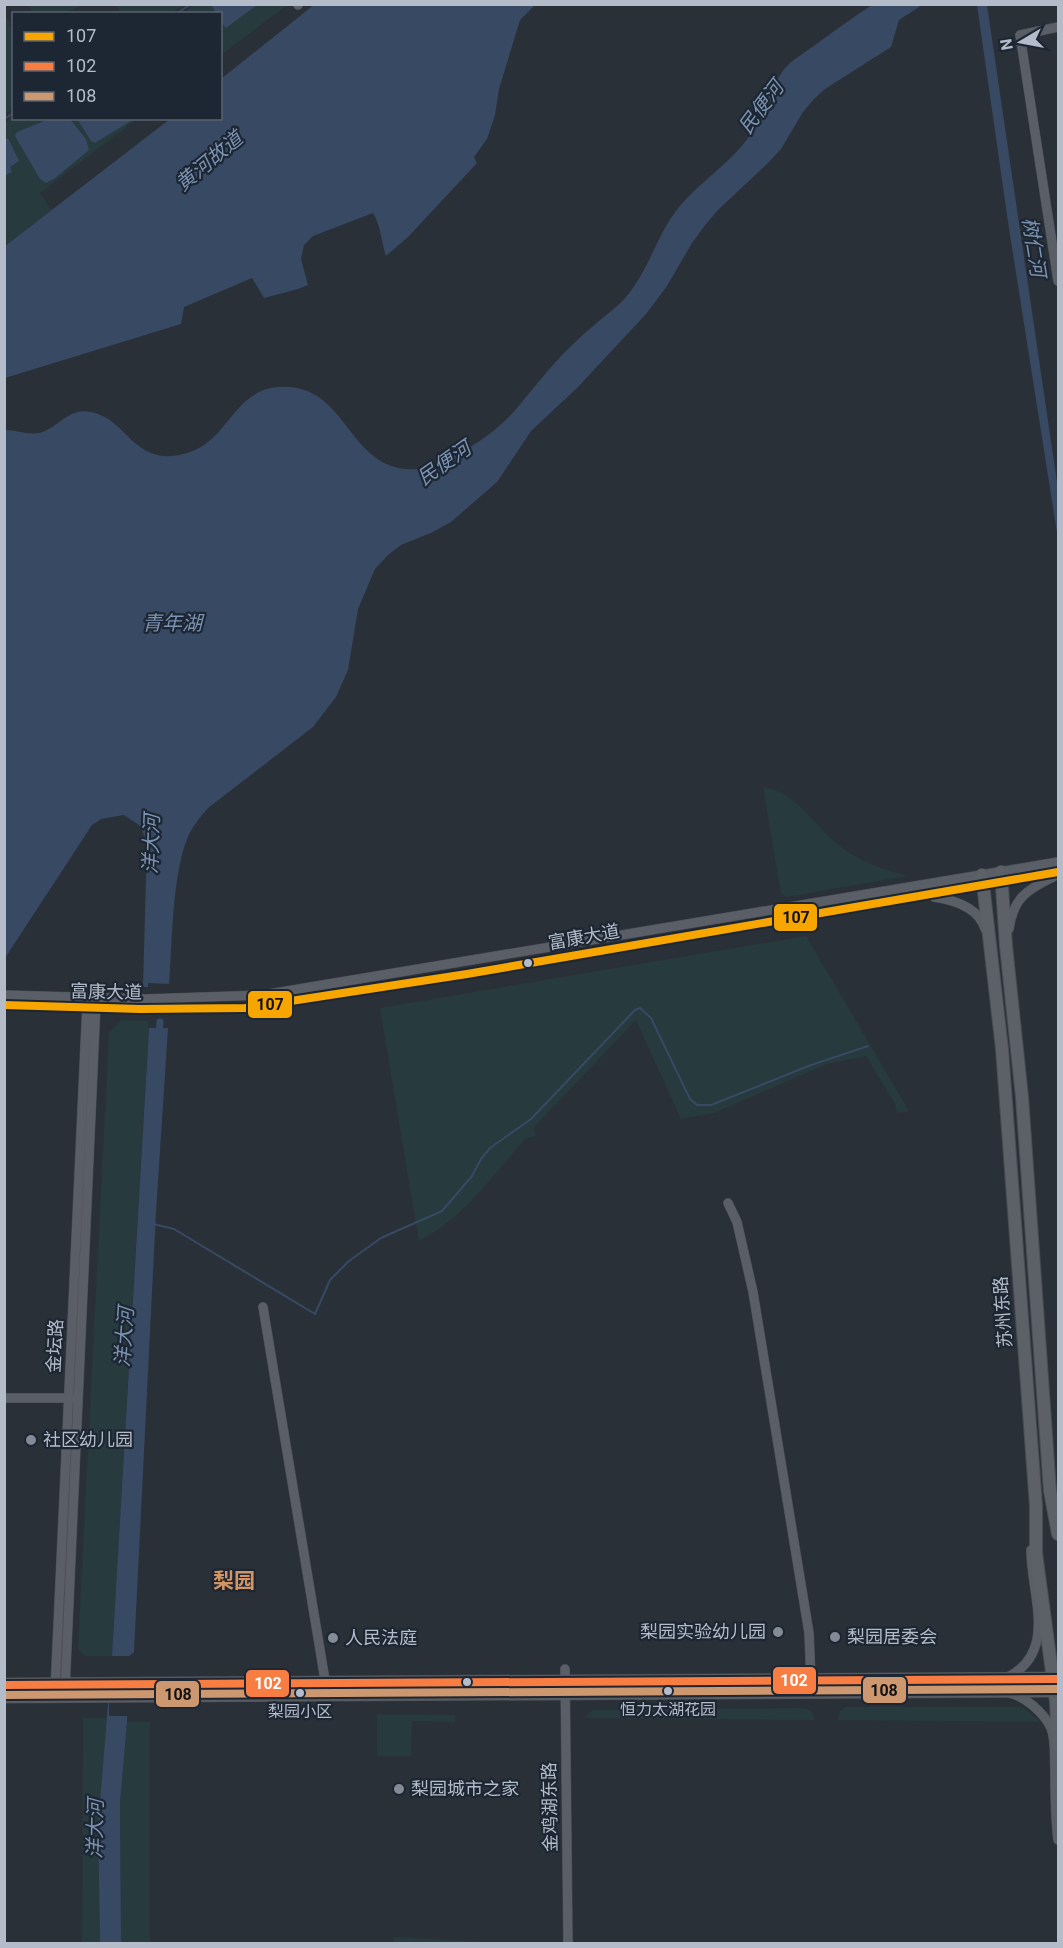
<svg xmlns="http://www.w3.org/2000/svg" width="1063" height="1948" font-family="Roboto,'Noto Sans SC',sans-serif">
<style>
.green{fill:#273a3e}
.water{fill:#384963}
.pier{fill:#2a3038}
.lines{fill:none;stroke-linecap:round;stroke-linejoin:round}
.stream{stroke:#384963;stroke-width:2}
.canal{stroke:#384963;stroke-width:7}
.minor-casing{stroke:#484c53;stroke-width:10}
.major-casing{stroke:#484c55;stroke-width:14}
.highway-casing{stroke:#474c53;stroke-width:15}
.minor{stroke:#5a5e66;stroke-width:9}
.major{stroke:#5c6168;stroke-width:12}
.highway{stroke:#5a5d60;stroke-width:14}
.bus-1-casing{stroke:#1d2633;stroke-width:12}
.bus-2-casing{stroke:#1d2633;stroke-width:12}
.bus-3-casing{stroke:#1d2633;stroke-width:12}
.bus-1{stroke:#f7a600;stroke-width:8}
.bus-2{stroke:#f77d43;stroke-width:8}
.bus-3{stroke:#cd976f;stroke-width:8}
.bus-dot{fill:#b4bcc9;stroke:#1d2633;stroke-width:2}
.poi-dot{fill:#848b96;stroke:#1d2633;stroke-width:2}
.labels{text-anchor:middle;stroke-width:4.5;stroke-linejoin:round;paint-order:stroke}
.bus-label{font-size:16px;fill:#b4bcc9;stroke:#1d2633}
.street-label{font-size:18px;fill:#b4bcc9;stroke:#1d2633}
.poi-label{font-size:18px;fill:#b4bcc9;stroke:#1d2633;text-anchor:start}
.water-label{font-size:20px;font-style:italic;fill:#7c92b1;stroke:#1d2633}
.quarter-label{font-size:21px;font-weight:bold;fill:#d59563;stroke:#1d2633}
.line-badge{stroke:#1d2633;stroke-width:2}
.badge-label{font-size:16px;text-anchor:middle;font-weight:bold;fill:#fff}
.pale-badge-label{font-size:16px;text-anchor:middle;font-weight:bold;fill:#111}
</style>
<rect width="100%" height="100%" fill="#2a3038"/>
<path class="green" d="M29,5H83L64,13H33Z
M117,5H185L171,13H121Z
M195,5H287L221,55L220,14H181Z
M7,17L13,32L14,108L5,113L4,18Z
M13,117L137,119L40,193L51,210L5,246V123Z
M763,787C797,792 815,827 840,846C860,862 884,870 908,876L786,897L781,893Z
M806,936L909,1111L897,1113L895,1104L866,1056L827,1064L714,1113L681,1119L636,1020L534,1127L536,1136L526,1138C493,1175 463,1219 419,1241L380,1008Z
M122,1020L149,1021L112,1656H84L78,1649L109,1033Z
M845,1707H1018L1024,1708L1040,1722L838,1720L840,1711Z
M800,1708L808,1709L813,1713L814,1720L584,1718L593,1710Z
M377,1714L455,1715V1722L412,1721L411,1756H377Z
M83,1718H107L98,1825L100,1943L82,1944Z
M127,1722H150V1943L121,1944L120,1803Z
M394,1937L505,1943H394Z"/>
<path class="water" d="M315,4L535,5L520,20L499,89L495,115L487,139L474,157L477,163L408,237L386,256C381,241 381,226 373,213L313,236L304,245L301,259L308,285L298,289L264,298L252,278L184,307L181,324L5,378V246L170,119L220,118L221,79Z
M211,5V4L257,5L226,28L221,22L220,14L216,13Z
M872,5H922L899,20L891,47L825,89L814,99L803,112L781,149L768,163L718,210L706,224L692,243L667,286L646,314L577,388L531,431L497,482L451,522L433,532L401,545L388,555L375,569L358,609L348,670L336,697L313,727L208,808C200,817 192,827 187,839C172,878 172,944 169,987H143L147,841L139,825L124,815L101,819L92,825L5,958V430C16,430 27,435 39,433C59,428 68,407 91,412C129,419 133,469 187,453C232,440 233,383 289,387C352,391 350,481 426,468C436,466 444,462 453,457C476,445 500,428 517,408C532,390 546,372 562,355C572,345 581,336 592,327C605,315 620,306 630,292C650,266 658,233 679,207C699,183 726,166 745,142C764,118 767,89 787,66C795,58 806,52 815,45C834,31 852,18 872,5Z
M977,5H987L1058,489V539L1008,222Z
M49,119H70L86,139L89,150L54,179L46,183L40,179L15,136L17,132Z
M77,119H134L95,143L91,141Z
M8,138L19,161L10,167L12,172L5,176V140Z
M149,1028H168L156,1212L134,1652L129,1656L127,1722L120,1803L121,1943L100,1944L98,1825L112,1656Z"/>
<path class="pier" d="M148,983L172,984V987L170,990H148Z
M109,1656H129V1716H109Z"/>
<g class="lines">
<path class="stream" d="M176,14L191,4
M4,119L14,113
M153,1224L174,1229L315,1314L330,1280L349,1261L381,1238L442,1211L472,1176L481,1159L490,1148L531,1119L635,1010L640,1008L651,1018L690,1099L697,1105H711L811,1065L868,1046"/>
<path class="canal" d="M159,1035L160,1022"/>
<g class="minor-casing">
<path id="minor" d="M298,5V4
M1058,27L1020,35L1058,281
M934,897C954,900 979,908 985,929
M1009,929C1013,899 1026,890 1053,877
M4,995L145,999L263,995L1058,862
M4,1005L140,1009L245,1008L467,974L1058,872
M728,1203L737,1222L753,1292L809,1633L811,1681
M263,1307L326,1686
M4,1398H73
M565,1669L568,1944
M1006,1678C1059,1653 1031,1595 1031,1550
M55,1690L87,1003
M65,1690L96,1003
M1009,1693C1025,1696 1044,1713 1051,1728C1056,1741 1054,1757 1055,1770C1055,1794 1055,1817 1058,1840"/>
</g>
<g class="major-casing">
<path id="major" d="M1001,872L1006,946L1022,1097L1050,1491L1058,1534
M982,875L1002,1049L1036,1506V1553L1056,1702L1058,1747"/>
</g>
<g class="highway-casing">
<path id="highway" d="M4,1685L1058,1679
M4,1696L1058,1690"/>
</g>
<use href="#minor" class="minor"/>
<use href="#major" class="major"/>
<use href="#highway" class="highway"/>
<g class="bus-1-casing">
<path id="bus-1" d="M4,1005L140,1009L245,1008L467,974L1058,872"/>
</g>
<g class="bus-2-casing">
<path id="bus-2" d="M4,1685L1058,1679"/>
</g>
<g class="bus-3-casing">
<path id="bus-3" d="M4,1695L1058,1689"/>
</g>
<use href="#bus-1" class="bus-1"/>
<use href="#bus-2" class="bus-2"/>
<use href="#bus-3" class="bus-3"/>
</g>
<g class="bus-dot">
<circle cx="528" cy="963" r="5"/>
<circle cx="467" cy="1682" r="5"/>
<circle cx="668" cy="1691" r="5"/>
<circle cx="300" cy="1693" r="5"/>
</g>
<g class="poi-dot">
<circle cx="31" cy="1440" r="6"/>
<circle cx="778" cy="1632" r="6"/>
<circle cx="835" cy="1637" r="6"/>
<circle cx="333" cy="1638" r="6"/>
<circle cx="399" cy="1789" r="6"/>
</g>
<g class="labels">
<g class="bus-label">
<text x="668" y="1715">恒力太湖花园</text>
<text x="300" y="1717">梨园小区</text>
</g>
<g class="street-label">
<text transform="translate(584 937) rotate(-10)" y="6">富康大道</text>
<text transform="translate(106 992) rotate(1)" y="6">富康大道</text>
<text transform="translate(1003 1312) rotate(-94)" y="6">苏州东路</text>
<text transform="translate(55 1346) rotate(-87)" y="6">金坛路</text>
<text transform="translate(550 1807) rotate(-91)" y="6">金鸡湖东路</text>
</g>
<g class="poi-label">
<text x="43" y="1446">社区幼儿园</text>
<text x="766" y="1638" text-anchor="end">梨园实验幼儿园</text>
<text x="847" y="1643">梨园居委会</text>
<text x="345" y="1644">人民法庭</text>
<text x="411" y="1795">梨园城市之家</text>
</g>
<g class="water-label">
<text transform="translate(761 107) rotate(-53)" y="7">民便河</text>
<text transform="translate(209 161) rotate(-40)" y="7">黄河故道</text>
<text transform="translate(1034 247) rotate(81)" y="7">树仁河</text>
<text transform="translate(444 463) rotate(-35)" y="7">民便河</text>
<text x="172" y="630">青年湖</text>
<text transform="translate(151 844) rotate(-88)" y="7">洋大河</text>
<text transform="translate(124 1337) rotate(-86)" y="7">洋大河</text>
<text transform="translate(95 1829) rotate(-89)" y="7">洋大河</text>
</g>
<g class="quarter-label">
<text x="234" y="1588">梨园</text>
</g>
</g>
<g class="line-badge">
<rect x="773" y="903" width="45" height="29" rx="6" fill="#f7a600"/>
<rect x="247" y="990" width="46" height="29" rx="6" fill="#f7a600"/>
<rect x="772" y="1666" width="45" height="29" rx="6" fill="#f77d43"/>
<rect x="245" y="1669" width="45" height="29" rx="6" fill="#f77d43"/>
<rect x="862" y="1676" width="45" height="28" rx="6" fill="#cd976f"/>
<rect x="155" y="1680" width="45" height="28" rx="6" fill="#cd976f"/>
</g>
<g class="badge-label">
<text x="794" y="1686">102</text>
<text x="268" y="1689">102</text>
</g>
<g class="pale-badge-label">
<text x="796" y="923">107</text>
<text x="270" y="1010">107</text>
<text x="884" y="1696">108</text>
<text x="178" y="1700">108</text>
</g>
<rect width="1063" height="1948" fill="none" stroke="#b4bcc9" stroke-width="12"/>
<rect x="12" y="12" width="210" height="108" fill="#1d2633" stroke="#59626f" stroke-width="1.5"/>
<rect x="24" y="32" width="30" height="9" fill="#f7a600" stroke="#59626f" stroke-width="1.5"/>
<text x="66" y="42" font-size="18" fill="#b4bcc9">107</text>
<rect x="24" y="62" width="30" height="9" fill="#f77d43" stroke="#59626f" stroke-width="1.5"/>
<text x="66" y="72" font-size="18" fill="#b4bcc9">102</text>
<rect x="24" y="92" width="30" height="9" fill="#cd976f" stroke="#59626f" stroke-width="1.5"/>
<text x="66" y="102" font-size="18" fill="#b4bcc9">108</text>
<g transform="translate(1021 42) rotate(260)" stroke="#1d2633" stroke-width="4.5" paint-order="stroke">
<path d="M0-4.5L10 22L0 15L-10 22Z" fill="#b4bcc9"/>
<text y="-9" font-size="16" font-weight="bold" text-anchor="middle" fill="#b4bcc9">N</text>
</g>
</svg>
